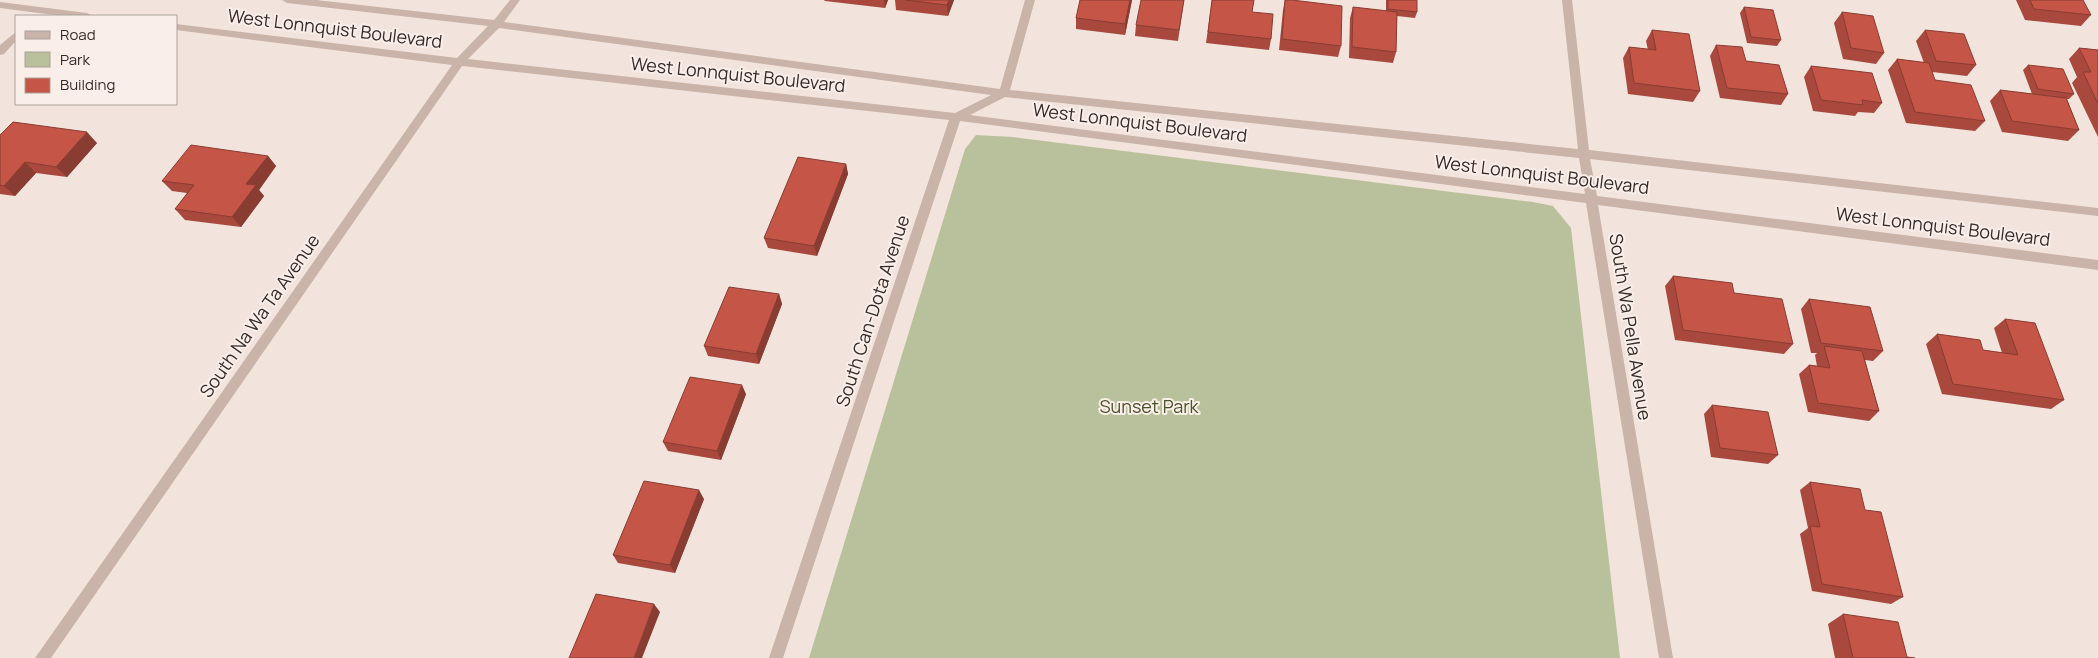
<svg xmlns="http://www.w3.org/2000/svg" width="2098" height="658" font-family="Manrope,sans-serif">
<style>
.green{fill:#b9c19c}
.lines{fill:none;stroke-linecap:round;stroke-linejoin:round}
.street{fill:#cab3a8;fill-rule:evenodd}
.wall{fill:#a9493d}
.shaded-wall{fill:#893c32}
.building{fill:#c45547;stroke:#893c32}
.labels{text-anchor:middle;stroke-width:4;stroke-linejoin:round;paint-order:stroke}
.street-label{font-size:18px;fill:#362b28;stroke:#f9efe8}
.park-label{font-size:18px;fill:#4b542c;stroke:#f9efe8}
</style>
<rect width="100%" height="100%" fill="#f2e4dc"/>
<path class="green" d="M976,135L1013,137L1533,202L1553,206L1571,228L1620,658H809L965,149Z"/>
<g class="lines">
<path class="street" d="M282,0H316L494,20L510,0H520L504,22L1000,89L1025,0H1035L1010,90L1578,149L1562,0H1572L1589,150L2098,208V216L1590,159L1597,196L2098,260V270L1598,205L1673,658H1659L1586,203L960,121L783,658H769L949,120L462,66L51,658H35L452,65L176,30V24L457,58L488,26L287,3ZM499,28L991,95L955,113L468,59ZM1005,97L1579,158L1585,194L970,115Z
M0,2L87,13L92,16H62L0,8Z
M16,32V41L4,54L0,55V45Z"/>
</g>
<path class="wall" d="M824,0H888L885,8L825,1Z
M895,0H954L948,16L896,10Z
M1080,0H1132L1125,35L1076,29V18Z
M1184,0L1178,41L1135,36L1136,25Z
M1212,0L1271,39L1269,50L1206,43Z
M1285,0L1341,46L1338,57L1279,50L1283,10Z
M1386,0H1417V12L1415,18L1397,16L1396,52L1393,63L1349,58L1350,18L1353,7L1386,11Z
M2016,0H2083L2091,15L2081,26L2025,20Z
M1744,7L1781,40L1777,46L1747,43L1740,13Z
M1842,12L1884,53L1876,64L1843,59L1834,23Z
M1652,30L1700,91L1693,102L1628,94L1623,58L1629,47L1648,50L1646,41Z
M1925,30L1976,65L1967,76L1932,72L1935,80L1985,121L1975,131L1906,123L1888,70L1897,59L1924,63L1916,41Z
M1716,45L1746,61L1788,94L1781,105L1720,98L1710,56Z
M2079,48L2098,50V137L2072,83L2077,77L2069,59Z
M2028,65L2074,94L2069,99H2067L2079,130L2068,141L2002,132L1990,101L2000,90L2032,94L2023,70Z
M1811,66L1882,103L1874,113L1858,112L1855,116L1813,111L1804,77Z
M0,135L97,143L67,177L36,173L15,196L0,194Z
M268,156L276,166L259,190L264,196L241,227L185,220L175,209L187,193L172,191L162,181Z
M846,164L848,174L817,256L768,248L764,238Z
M1673,276L1734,293L1793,344L1784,354L1675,340L1665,286Z
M779,294L782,304L759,364L708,356L704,346Z
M1809,299L1883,351L1873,361L1865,360L1879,411L1869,421L1808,412L1799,374L1809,365L1817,366L1815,355L1817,353H1811L1801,309Z
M2005,319L2064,400L2051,409L1942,394L1926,344L1937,334L1983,350L2002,353L1994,328Z
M746,394L721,460L668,451L663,442Z
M1712,405L1778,455L1768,464L1711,457L1704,414Z
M1810,482L1903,597L1891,604L1812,591L1800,534L1808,528L1800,490Z
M704,499L675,573L618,563L613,555Z
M1843,614L1907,657L1915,658H1835L1828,624Z"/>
<path class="shaded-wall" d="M884,0H888L885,8Z
M949,0H954L948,16L947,5Z
M1130,0H1132L1125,35V24Z
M87,132L97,143L67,177L56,167Z
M268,156L276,166L259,190L264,196L241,227L232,217L246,184Z
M25,162L36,173L15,196L4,186Z
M846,164L848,174L817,256L814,246Z
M779,294L782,304L759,364L756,354Z
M742,385L746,394L721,460L717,451Z
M699,490L704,499L675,573L670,565Z
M654,604L660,612L642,658H634Z"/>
<path class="building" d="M905,0H949L947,5Z
M1080,0H1130L1125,24L1076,18Z
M1141,0H1184L1179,30L1136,25Z
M1212,0H1254L1252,12L1273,14L1271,39L1208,32Z
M1285,0H1292L1342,6L1341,46L1282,39Z
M1388,0H1417V12L1388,9Z
M2030,0H2083L2091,15L2034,9Z
M1353,7L1397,12L1396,52L1352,47Z
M1744,7L1773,10L1781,40L1751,37Z
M1842,12L1873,16L1884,53L1851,48Z
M1652,30L1689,34L1700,91L1634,83L1629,47L1656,50Z
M1925,30L1964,34L1976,65L1936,61Z
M1716,45L1742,47L1746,61L1779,65L1788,94L1727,88Z
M2079,48L2098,50V104L2083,72H2091Z
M1897,59L1929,63L1935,80L1971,85L1985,121L1915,112Z
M2028,65L2063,69L2074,94L2038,89Z
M1811,66L1872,73L1882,103L1862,100L1863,105L1821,100Z
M2000,90L2066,98L2079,130L2012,121Z
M13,122L87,132L56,167L25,162L4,186L0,185V135Z
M191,145L268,156L246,184L256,185L232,217L175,209L194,185L162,181Z
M798,157L846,164L814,246L764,238Z
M1673,276L1732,283L1734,293L1782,299L1793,344L1683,330Z
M729,287L779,294L756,354L704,346Z
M1809,299L1870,307L1883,351L1821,343Z
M2005,319L2035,323L2064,400L1953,384L1937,334L1980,340L1983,350L2018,355Z
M1824,346L1862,351L1879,411L1818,403L1809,365L1830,368Z
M690,377L742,385L717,451L663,442Z
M1712,405L1768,412L1778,455L1720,448Z
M644,481L699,490L670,565L613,555Z
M1810,482L1860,489L1865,510L1881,512L1903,597L1822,584L1810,526L1820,527Z
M596,594L654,604L634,658H569Z
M1843,614L1898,622L1907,657L1915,658H1853Z"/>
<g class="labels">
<g class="street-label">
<text transform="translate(335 29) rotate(7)" y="6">West Lonnquist Boulevard</text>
<text transform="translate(738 75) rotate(6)" y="6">West Lonnquist Boulevard</text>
<text transform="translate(1140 123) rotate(7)" y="6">West Lonnquist Boulevard</text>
<text transform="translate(1542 175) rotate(7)" y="6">West Lonnquist Boulevard</text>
<text transform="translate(1943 227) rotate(7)" y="6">West Lonnquist Boulevard</text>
<text transform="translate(873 311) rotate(-72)" y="6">South Can-Dota Avenue</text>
<text transform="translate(260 316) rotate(-55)" y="6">South Na Wa Ta Avenue</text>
<text transform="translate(1630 327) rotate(81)" y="6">South Wa Pella Avenue</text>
</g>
<g class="park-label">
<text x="1149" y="413">Sunset Park</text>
</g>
</g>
<rect x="15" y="15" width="162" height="90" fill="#f9efe8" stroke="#aba19b"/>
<rect x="25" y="31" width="25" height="8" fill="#cab3a8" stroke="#aba19b"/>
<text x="60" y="40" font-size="15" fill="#362b28">Road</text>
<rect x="25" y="52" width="25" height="15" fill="#b9c19c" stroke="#aba19b"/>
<text x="60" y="65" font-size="15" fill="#362b28">Park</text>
<rect x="25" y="78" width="25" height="15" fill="#c45547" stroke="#aba19b"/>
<text x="60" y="90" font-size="15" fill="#362b28">Building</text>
</svg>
